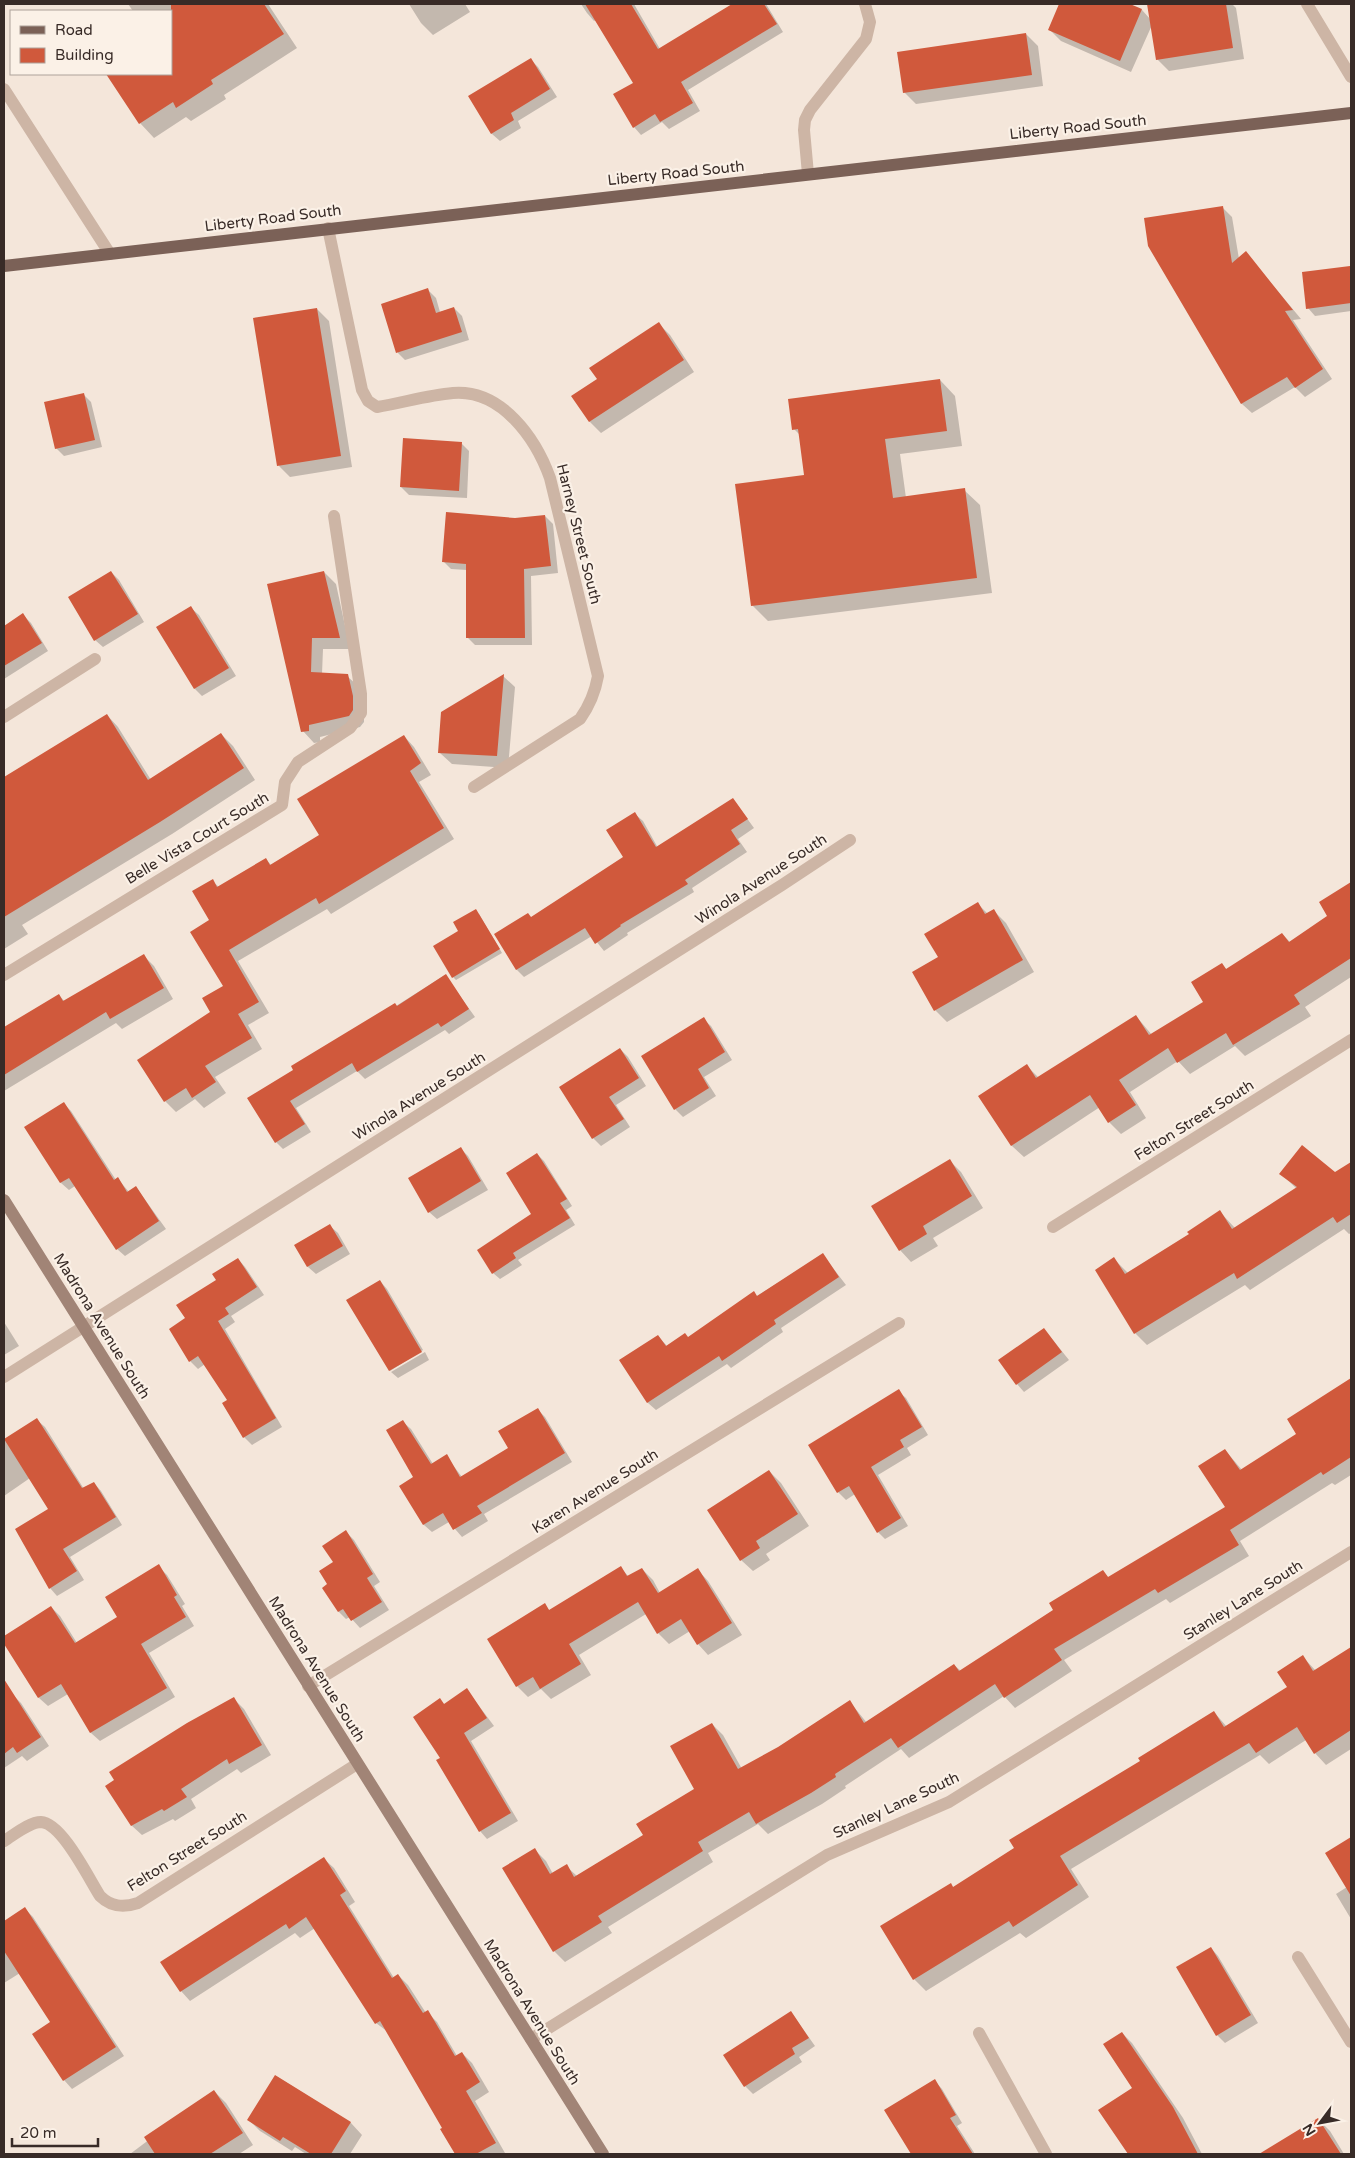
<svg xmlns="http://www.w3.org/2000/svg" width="1355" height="2158" font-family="'Varela Round',sans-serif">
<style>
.shadow{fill:#0003}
.building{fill:#d0593c}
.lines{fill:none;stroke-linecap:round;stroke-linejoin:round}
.street{stroke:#cdb5a5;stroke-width:12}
.secondary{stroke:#a18476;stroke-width:12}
.primary{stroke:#7b6157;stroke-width:12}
.labels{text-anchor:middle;stroke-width:4.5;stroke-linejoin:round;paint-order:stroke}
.street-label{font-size:15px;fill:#382b27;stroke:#fbf1e7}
</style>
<rect width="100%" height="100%" fill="#f4e6da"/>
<path class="shadow" d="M128,4H268L297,48L224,95L226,99L191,121L186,117L154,138L140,123L108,74H171V11H133Z
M409,4H465L470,12L433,35L421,23Z
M581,4H634L660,49L735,4H766L783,32L688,90L700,111L669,129L662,122L641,135L634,127L635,83L596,20L594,21L587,13Z
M1060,4H1126L1142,10L1151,20L1149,6L1232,4L1236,8L1244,59L1169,71L1157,59L1152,25L1131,72L1061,41L1049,29Z
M1026,34L1038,46L1043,86L916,104L904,92Z
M531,60L538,67L557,97L518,121L521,128L500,141L492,134L470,96Z
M1222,207L1232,217L1239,259L1246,253L1301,319L1293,320L1332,379L1305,397L1295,387L1252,413L1242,404L1149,246Z
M1349,267L1351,269V311L1315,316L1308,308Z
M428,290L436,298L440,312L454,308L462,316L469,340L405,360L398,353L382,304Z
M317,309L329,321L352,467L290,477L279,466Z
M658,323L670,335L694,372L601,433L590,422L573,396L599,380Z
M940,380L955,396L962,446L900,454L906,498L964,490L980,505L992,593L768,621L752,605L806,476L800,435L794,429Z
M83,394L91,402L102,447L64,456L56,448Z
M461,443L469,451L467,498L409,495L401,487Z
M545,516L553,524L558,573L531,576L532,645H475L467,637V570L451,569L443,561L515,520Z
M111,572L119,580L144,622L103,647L95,640Z
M324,572L336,584L350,649H323L322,674L347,676L359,687L364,708V722L360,727L320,737V742L314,743L303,731L268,585Z
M191,608L199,615L236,676L202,696L195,689L158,628Z
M23,615L31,623L48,651L4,679V627Z
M503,676L515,687L508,768L452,764L440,753Z
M107,715L118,727L151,780L221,734L233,746L255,780L172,834L22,925L28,934L4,949V883L12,878L4,864V779Z
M404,736L414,747L431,775L419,782L454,839L331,914L327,909L238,961L269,1013L248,1025L262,1049L215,1077L226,1093L204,1108L195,1099L176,1112L165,1101L224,987L211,921L212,881L219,887L266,859L271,865L321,835Z
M733,799L754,828L738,839L747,852L692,888L694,892L627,933L628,935L604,951L592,936L524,977L516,969L532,918L625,858L635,814L643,821L658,848Z
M1351,884V977L1305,1007L1311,1016L1245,1056L1235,1046L1190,1074L1178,1061L1130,1092L1146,1118L1121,1134L1109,1122L1100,1107L1024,1157L1012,1146L980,1096L1027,1066L1039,1078L1136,1016L1152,1035L1205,1003L1222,964L1227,970L1282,934L1290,942L1329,917L1320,903Z
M978,904L988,914L994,911L1006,923L1034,972L947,1022L935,1010L939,958Z
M479,914L502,953L456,980L453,977Z
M144,956L154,966L173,999L122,1029L116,1023L4,1091V1029L59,995L65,1002Z
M445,975L475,1017L449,1034L445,1030L365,1079L357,1071L296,1108L311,1132L283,1149L276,1142L295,1070Z
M703,1019L711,1026L732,1060L704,1077L716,1096L683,1117L675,1109Z
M620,1049L628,1057L646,1086L616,1105L630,1127L601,1146L593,1138Z
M63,1103L71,1111L116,1180L118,1179L129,1192L136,1187L166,1229L125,1256L117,1249L75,1186L69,1190L61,1183L26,1128Z
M460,1148L468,1156L488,1190L437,1219L429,1212Z
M537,1154L544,1161L572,1206L566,1210L575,1225L518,1260L522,1265L500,1279L493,1273L533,1214Z
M949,1160L961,1172L983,1208L933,1238L938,1246L911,1262L900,1250Z
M1351,1163V1233L1349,1234L1344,1229L1250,1290L1245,1285L1147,1345L1135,1333L1097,1270L1114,1259L1128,1273L1191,1235L1220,1212L1235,1228L1297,1189L1281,1174H1335Z
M330,1226L338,1233L350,1254L316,1274L308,1267L296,1246Z
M823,1255L846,1285L781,1328L783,1332L731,1368L727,1364L656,1410L648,1403L621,1360L658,1336L667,1346L689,1338Z
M238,1259L245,1267L264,1295L231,1316L235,1322L225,1329L282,1427L252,1445L244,1437L223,1404L229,1400L205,1364L198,1369L190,1361L187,1318Z
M380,1281L387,1289L423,1350L390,1371L348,1300Z
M4,1322L19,1346L4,1355Z
M1044,1329L1069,1360L1024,1392L1017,1384Z
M425,1352L429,1360L398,1378L391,1372Z
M1351,1380V1475L1335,1485L1332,1483L1240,1541L1249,1556L1170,1603L1166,1599L1064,1660L1072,1671L1015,1708L1004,1696L909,1758L901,1749L845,1786L846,1788L822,1804L768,1834L758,1824L708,1853L713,1862L608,1927L612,1933L565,1962L554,1951L535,1850L546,1861L553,1874L566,1866L577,1876L644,1835L696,1789L712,1724L723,1735L742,1769L779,1748L850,1702L867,1723L954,1665L961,1671L1054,1610L1103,1572L1109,1578L1226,1507L1225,1450L1242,1470L1298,1435L1288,1420Z
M898,1391L906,1398L928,1435L907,1448L911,1455L878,1475L908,1526L885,1539L878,1532L855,1494L846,1500L838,1492Z
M537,1409L545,1417L572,1462L484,1514L488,1521L462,1537L449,1522L432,1532L424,1525L401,1486L415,1477L403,1422L411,1429L433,1464L446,1456L462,1477L510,1449Z
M37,1420L45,1427L84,1489L94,1483L101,1491L122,1525L70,1557L84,1580L57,1596L50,1588V1509L30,1478L4,1496V1442Z
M769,1471L781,1483L809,1526L766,1554L770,1560L753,1571L741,1560Z
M346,1532L354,1540L380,1582L374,1586L389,1610L360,1628L350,1617L346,1619L339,1612L324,1588L329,1585L334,1562Z
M158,1566L167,1575L185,1604L182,1606L194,1626L149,1653L175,1697L100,1741L91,1733L68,1694L48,1706L39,1698L4,1641V1638L51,1607L60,1616L77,1643L119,1618Z
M621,1568L629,1577L642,1569L653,1580L660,1593L698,1570L708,1581L742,1635L708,1655L698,1644L690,1631L669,1644L658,1633L646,1614L579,1655L591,1675L551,1699L541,1689L528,1697L517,1686L489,1639L545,1605L550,1611Z
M1351,1649V1749L1326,1765L1315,1753L1306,1740L1269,1764L1260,1755L1071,1869L1089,1897L1026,1938L1020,1933L926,1991L914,1979L951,1885L954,1888L1015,1848L1214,1712L1227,1727L1289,1687L1303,1657L1316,1671Z
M467,1690L494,1726L471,1741L518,1821L487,1839L480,1831L442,1758L440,1700L445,1705Z
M12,1694L21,1703L49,1746L27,1761L22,1756L4,1768V1700Z
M234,1699L244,1709L271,1755L241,1773L237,1769L191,1799L196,1808L175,1821L173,1819L142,1835L131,1825Z
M1351,1838V1919L1336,1894L1347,1887L1327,1854Z
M324,1859L334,1868L355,1902L349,1906L394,1978L398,1975L408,1985L426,2013L427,2012L437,2022L457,2056L462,2053L472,2063L489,2092L475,2101L505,2153L456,2154L441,2129L444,2128L388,2032L376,2023L315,1928L300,1938L295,1933L190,2001L181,1991Z
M25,1909L33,1917L124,2056L72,2089L64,2080L52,2023L20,1973L4,1983V1922Z
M1211,1948L1218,1956L1258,2023L1225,2043L1217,2035Z
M791,2012L815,2046L799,2057L802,2062L753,2094L745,2086L725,2055Z
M1122,2033L1132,2043L1183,2118L1202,2154H1129L1100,2111L1134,2088Z
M276,2076L351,2123L362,2135L350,2154H306L295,2147L292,2151L260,2131L249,2120Z
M935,2081L942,2089L962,2123L957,2126L975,2154H912L886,2110Z
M214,2091L226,2103L253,2145L239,2154H130Z
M1318,2119L1330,2131L1344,2154H1279L1274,2146Z"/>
<path class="building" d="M171,4H264L284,34L211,80L213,84L176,108L173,102L139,124L106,74H171Z
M585,4H631L658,49L732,4H764L777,24L681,82L693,103L660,122L655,114L633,128L613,94L633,83Z
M1059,4H1130L1142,9L1120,61L1048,30Z
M1147,4H1226L1233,48L1156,60Z
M1026,33L1032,75L903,93L897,52Z
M531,58L550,89L511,113L514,120L491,134L468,96Z
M1223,206L1232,263L1246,251L1293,310L1285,311L1323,369L1295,388L1287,377L1241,404L1148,246L1144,218Z
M1350,266L1351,303L1306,309L1302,272Z
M428,288L436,313L454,307L462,332L396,353L381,304Z
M317,308L341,456L277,466L253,318Z
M659,322L684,360L589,422L571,396L597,379L589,368Z
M940,379L947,431L885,439L893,498L965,488L977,578L751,606L735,484L804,475L798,429L792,430L788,399Z
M84,393L95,440L55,449L44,402Z
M403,438L462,442L459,491L400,487Z
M446,512L515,518L545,515L551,566L524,569L525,638H466V564L442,562Z
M111,571L138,614L94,641L68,597Z
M324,571L340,638H312L311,672L348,674L353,696V710L349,716L309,725V731L301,732L267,584Z
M191,606L229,668L194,689L156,627Z
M23,613L42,643L4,666V626Z
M504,674L497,756L438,753L441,712Z
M107,714L148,780L221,733L244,768L160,822L4,917V777Z
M404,735L421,763L410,771L444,828L319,904L316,898L229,950L259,1002L238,1014L252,1038L205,1066L216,1082L192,1098L186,1088L164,1102L137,1060L210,1012L202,998L223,986L190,932L209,920L192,891L213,879L217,887L266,858L270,865L319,835L297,799Z
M733,798L748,819L731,830L740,844L685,880L688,884L620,925L621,926L595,944L585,928L516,970L494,934L528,913L531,917L623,857L606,830L635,812L656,847Z
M1351,882V958L1294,995L1300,1004L1233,1045L1226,1033L1177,1063L1168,1048L1119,1080L1136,1105L1108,1123L1090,1095L1011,1146L978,1096L1027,1064L1036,1078L1136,1015L1149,1035L1203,1002L1191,982L1222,963L1226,969L1282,933L1289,942L1327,916L1319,902Z
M978,902L985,914L994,909L1023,960L934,1011L912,972L938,957L924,934Z
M476,909L500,949L452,978L433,946L458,931L453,922Z
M144,954L164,988L110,1019L106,1012L4,1075V1027L59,994L63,1001Z
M446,974L469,1009L441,1027L438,1023L357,1072L352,1063L290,1101L305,1124L275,1143L247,1098L293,1070L291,1066L395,1003L397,1006Z
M704,1017L725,1052L698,1069L709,1088L674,1110L641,1056Z
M620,1048L639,1078L609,1097L624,1119L592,1139L559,1087Z
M64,1102L114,1180L118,1177L127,1192L136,1186L159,1221L116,1250L69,1178L60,1183L24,1127Z
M1302,1145L1335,1172L1351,1162V1214L1337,1223L1333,1217L1237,1279L1234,1273L1134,1334L1095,1270L1114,1257L1125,1274L1189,1234L1187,1232L1220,1210L1232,1229L1297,1187L1279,1174Z
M461,1147L481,1181L428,1213L408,1178Z
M537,1153L567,1199L560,1203L570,1218L513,1253L516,1258L492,1274L477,1250L531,1214L506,1173Z
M950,1159L972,1196L923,1226L927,1234L899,1251L871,1206Z
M330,1224L343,1246L307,1267L294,1245Z
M823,1253L839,1277L774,1320L776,1324L722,1361L719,1356L647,1403L619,1360L658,1335L666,1346L685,1333L688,1337L754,1291L757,1296Z
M238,1258L257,1287L225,1308L229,1314L218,1321L276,1418L243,1438L222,1403L227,1400L198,1356L189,1362L169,1329L185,1318L176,1305L216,1280L212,1274Z
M380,1280L422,1352L389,1371L346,1300Z
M1044,1328L1062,1352L1016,1385L998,1360Z
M1351,1378V1457L1323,1475L1321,1472L1230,1530L1239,1545L1158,1593L1155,1589L1054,1649L1062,1660L1004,1698L995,1684L898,1748L891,1738L835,1774L836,1777L811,1793L756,1824L749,1812L698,1842L703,1851L598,1916L602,1922L553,1952L502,1868L535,1848L550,1874L567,1864L574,1877L643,1835L636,1824L694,1789L670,1746L712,1723L738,1769L778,1747L850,1700L864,1723L954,1664L959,1671L1053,1610L1049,1603L1103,1570L1108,1577L1225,1507L1198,1466L1225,1449L1240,1470L1296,1434L1287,1419Z
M899,1389L922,1427L900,1440L904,1447L871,1467L901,1518L877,1533L849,1486L837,1493L808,1445Z
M538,1408L565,1453L477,1506L482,1513L453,1530L443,1513L423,1525L399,1486L413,1477L386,1430L403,1420L431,1464L447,1454L460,1477L508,1448L498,1431Z
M37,1418L82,1488L94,1482L116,1517L63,1549L77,1571L49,1589L15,1529L48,1509L4,1439Z
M769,1470L798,1514L756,1541L760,1548L740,1561L707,1510Z
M346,1530L373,1574L367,1578L382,1602L351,1621L343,1609L338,1612L322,1588L327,1584L319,1571L333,1562L322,1546Z
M159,1564L177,1595L174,1597L186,1617L141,1644L167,1688L90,1733L61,1684L38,1698L4,1644V1636L51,1606L75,1643L117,1617L105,1597Z
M621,1566L627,1576L642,1568L658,1593L698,1568L732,1623L697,1645L681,1619L657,1634L638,1602L569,1644L581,1664L540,1689L533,1677L516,1687L487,1639L545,1603L549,1610Z
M1351,1647V1730L1314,1754L1297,1727L1256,1753L1249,1743L1060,1856L1078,1885L1013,1927L1009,1921L913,1980L880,1926L951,1883L953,1887L1014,1848L1009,1840L1140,1761L1138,1758L1214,1711L1224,1727L1287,1687L1277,1672L1303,1655L1313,1671Z
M4,1679L41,1737L17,1753L13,1747L4,1754Z
M467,1688L487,1718L464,1733L511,1813L479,1832L436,1760L440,1758L413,1717L440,1698L444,1704Z
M234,1697L262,1745L229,1764L227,1759L181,1789L187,1797L164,1811L162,1809L131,1826L105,1786L114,1780L109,1772L187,1723Z
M1351,1837V1896L1325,1853Z
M324,1857L346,1891L340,1895L392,1978L398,1974L423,2013L428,2010L455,2056L462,2052L480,2082L466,2091L496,2143L476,2154H455L440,2129L442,2128L380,2021L375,2024L306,1917L289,1929L286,1924L180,1992L160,1962Z
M25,1907L116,2047L63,2081L32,2034L50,2022L4,1951V1921Z
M1211,1947L1251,2015L1216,2036L1176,1967Z
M791,2011L809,2038L792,2048L795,2054L744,2087L723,2055Z
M1122,2032L1173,2107L1198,2154H1128L1098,2110L1132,2088L1103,2044Z
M275,2075L351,2122L331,2154H311L283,2137L280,2141L247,2120Z
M935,2079L956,2115L950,2118L973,2154H911L884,2110Z
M214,2090L243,2133L210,2154H155L144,2137Z
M1318,2118L1341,2154H1259Z"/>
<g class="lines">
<path class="street" d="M1307,4L1351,77
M4,89L110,254
M808,174L804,130L805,120L810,110L866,39L870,22L865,4
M328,228L362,390L368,401L377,407C402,403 428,395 453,393C502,389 536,439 550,478L598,676C595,693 590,705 580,719L474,787
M4,717L95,659
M4,975L282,805L285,782L298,762L350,728L361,713V694L334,516
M1053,1227L1351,1040
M4,1377L782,885L850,840
M308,1686L899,1323
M4,1841C14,1835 29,1822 41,1822C62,1823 89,1879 100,1896C111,1907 123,1908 138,1903L357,1764
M1298,1957L1351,2042
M979,2033L1046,2154
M531,2039L827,1855L949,1802L1351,1552"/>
<path class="secondary" d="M4,1200L603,2154"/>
<path class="primary" d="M4,266L1351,113"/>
</g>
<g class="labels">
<g class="street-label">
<text transform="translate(1078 127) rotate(-6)" y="5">Liberty Road South</text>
<text transform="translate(676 173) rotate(-6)" y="5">Liberty Road South</text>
<text transform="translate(273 218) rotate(-7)" y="5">Liberty Road South</text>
<text transform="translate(579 534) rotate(76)" y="5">Harney Street South</text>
<text transform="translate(197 838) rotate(-31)" y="5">Belle Vista Court South</text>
<text transform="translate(761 879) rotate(-33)" y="5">Winola Avenue South</text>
<text transform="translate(419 1096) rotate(-32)" y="5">Winola Avenue South</text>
<text transform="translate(1194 1120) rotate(-32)" y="5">Felton Street South</text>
<text transform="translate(102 1326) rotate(58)" y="5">Madrona Avenue South</text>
<text transform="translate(595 1491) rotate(-32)" y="5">Karen Avenue South</text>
<text transform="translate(1243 1600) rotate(-32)" y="5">Stanley Lane South</text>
<text transform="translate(317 1669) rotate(58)" y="5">Madrona Avenue South</text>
<text transform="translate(896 1805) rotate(-25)" y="5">Stanley Lane South</text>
<text transform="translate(187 1851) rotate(-32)" y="5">Felton Street South</text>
<text transform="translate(532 2012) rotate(58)" y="5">Madrona Avenue South</text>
</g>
</g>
<rect width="1355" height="2158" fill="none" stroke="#382b27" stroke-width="10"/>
<rect x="10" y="10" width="162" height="65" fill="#fbf1e7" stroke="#ada29a"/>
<rect x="20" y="26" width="25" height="8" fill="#7b6157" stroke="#ada29a"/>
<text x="55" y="35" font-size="15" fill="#382b27">Road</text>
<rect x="20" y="48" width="25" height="15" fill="#d0593c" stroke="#ada29a"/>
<text x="55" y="60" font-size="15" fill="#382b27">Building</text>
<g transform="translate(1320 2123) rotate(238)" stroke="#fbf1e7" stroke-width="4" paint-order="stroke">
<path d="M0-4L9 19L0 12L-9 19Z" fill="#382b27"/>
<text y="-8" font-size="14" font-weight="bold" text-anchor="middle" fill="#382b27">N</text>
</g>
<path d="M12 2138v8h86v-8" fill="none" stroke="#382b27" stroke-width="2.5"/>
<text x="20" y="2138" font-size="15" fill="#382b27" stroke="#fbf1e7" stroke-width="4" paint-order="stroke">20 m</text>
</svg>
